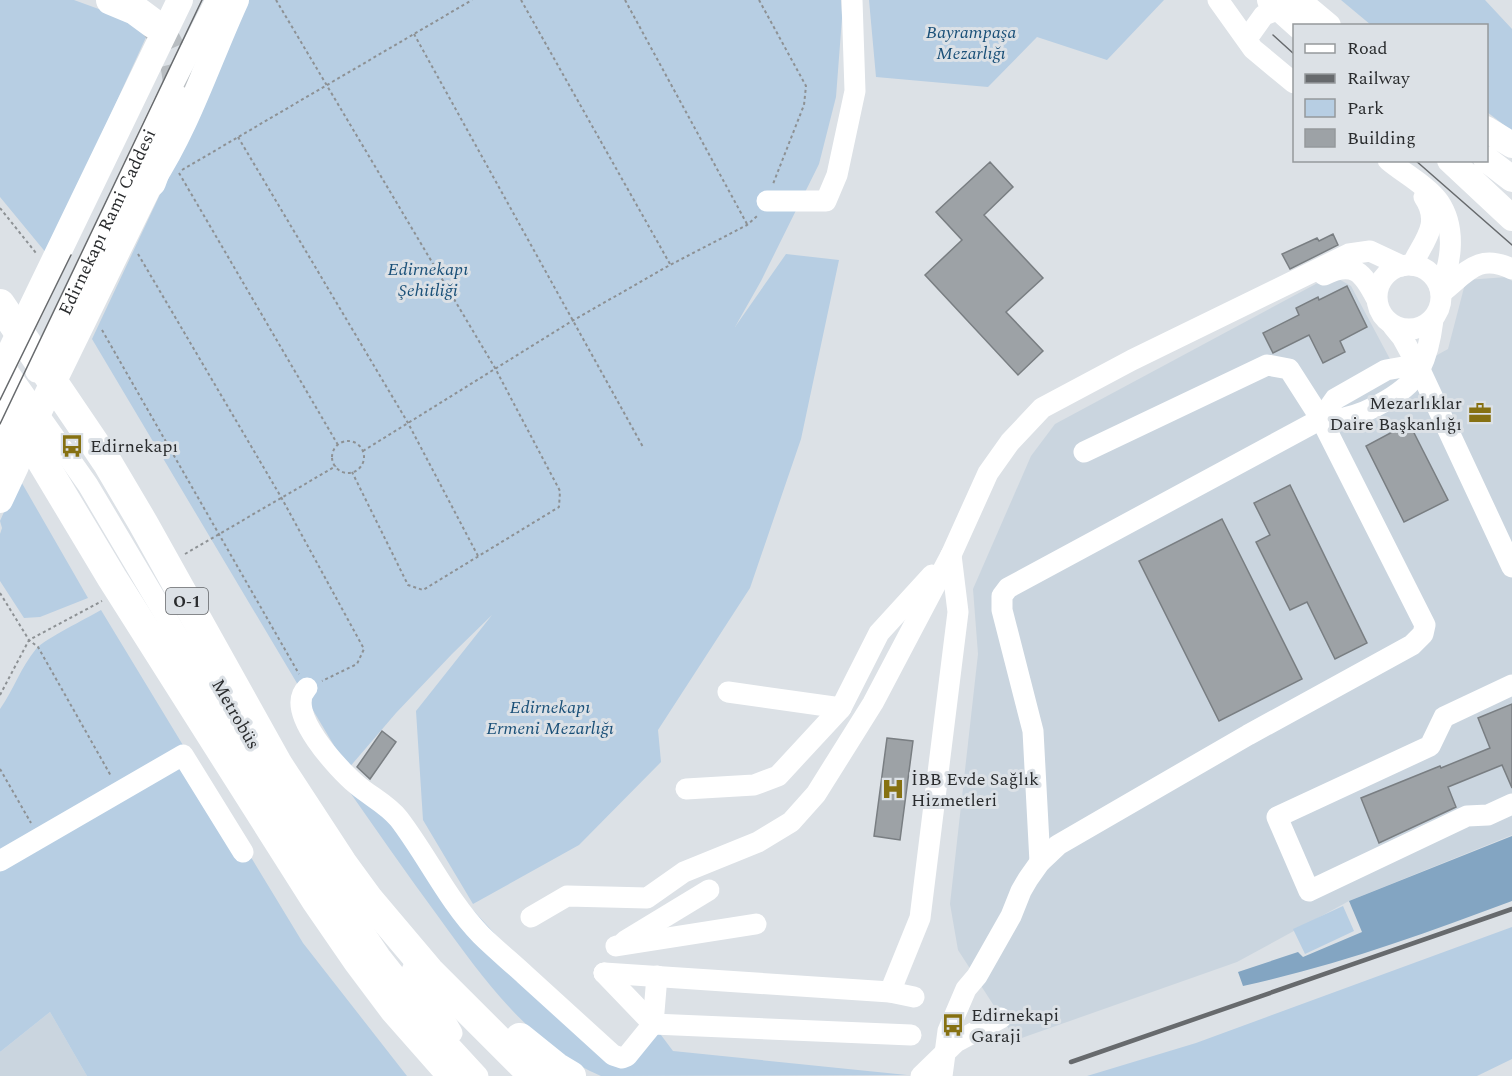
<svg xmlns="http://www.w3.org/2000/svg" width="1512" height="1076" font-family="Spectral,serif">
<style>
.built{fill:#cad5df}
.green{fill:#b7cee3}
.forest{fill:#83a5c2}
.building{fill:#9da2a6;stroke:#797e82;stroke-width:1.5}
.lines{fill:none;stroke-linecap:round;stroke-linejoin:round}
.highway-tunnel{stroke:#b8bdc1;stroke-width:30;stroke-dasharray:30 15;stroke-linecap:butt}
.path{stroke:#8d9194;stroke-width:2;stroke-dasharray:3 3;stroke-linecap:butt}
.minor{stroke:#fff;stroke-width:21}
.major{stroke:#fff;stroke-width:26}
.highway{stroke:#fff;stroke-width:30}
.tram{stroke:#676a6d;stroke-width:1.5}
.rail{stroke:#676a6d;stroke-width:4.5}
.labels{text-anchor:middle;stroke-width:6;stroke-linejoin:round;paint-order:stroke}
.shield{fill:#dce1e6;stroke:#5f6265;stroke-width:1.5}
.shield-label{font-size:16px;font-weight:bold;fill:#2a2c2e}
.park-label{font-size:18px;font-style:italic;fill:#1a5078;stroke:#dce1e6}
.street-label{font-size:18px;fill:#2a2c2e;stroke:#dce1e6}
.poi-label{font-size:18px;fill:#2a2c2e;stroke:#dce1e6;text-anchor:start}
</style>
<rect width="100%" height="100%" fill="#dce1e6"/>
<path class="built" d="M1507,277L1512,281V835L1349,901L1237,962L1016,1040L958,950L950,904L978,654L973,589L1031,456L1055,424L1327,278H1337L1351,286L1399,376L1448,349L1466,280Z
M50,1012L87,1076H0V1052Z"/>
<path class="green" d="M0,0H74L118,16L147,35L47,254L0,197Z
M246,0H841L842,18L836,97L819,164L761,281L735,327L786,254L839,260L801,439L750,588L658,730L661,762L579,845L473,904L423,820L416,711L492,615L452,654L396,713L348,769L92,339L171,171Z
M869,0H1164L1107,60L1037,37L988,87L876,77Z
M1341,0H1485L1512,29V131L1487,112L1486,26L1371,25Z
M19,478L88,598L40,617L24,618L0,581V534L2,528L0,521Z
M101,610L303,943L407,1076H87L50,1012L0,1052V709C14,689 21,667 36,649C46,638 86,619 101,610Z
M340,778L389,818L608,1058L658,1031L673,1051L907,1075L601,1076C533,1048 482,977 440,919C406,873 373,825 340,778Z
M1343,906L1354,931L1305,954L1293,929Z
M1512,927V1059L1477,1076H1087L1196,1043Z"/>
<path class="forest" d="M1512,836V901C1424,934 1335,966 1243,986L1238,972L1298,952L1303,957L1362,932L1349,901Z"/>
<path class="building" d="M990,162L1013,187L984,215L1043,278L1006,312L1043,351L1018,375L925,275L962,240L936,212Z
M1333,234L1338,245L1290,269L1282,254L1317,238L1319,241Z
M1347,286L1367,327L1340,341L1345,352L1323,363L1309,335L1273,353L1263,333L1299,315L1296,308L1318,297L1319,300Z
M1409,423L1448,500L1404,522L1366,446Z
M1290,485L1367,643L1335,659L1307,602L1290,610L1256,542L1270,535L1254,503Z
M1222,519L1302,679L1219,721L1139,561Z
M1512,704V788L1502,765L1448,787L1456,807L1379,843L1361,798L1440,766L1441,768L1490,748L1478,718Z
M382,731L396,742L370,779L357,767Z
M887,738L913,741L900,840L874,836Z"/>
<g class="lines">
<path class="highway-tunnel" d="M154,24C173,46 179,70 178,98"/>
<path class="path" d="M276,0L495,368L560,491L559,507L423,590L408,585L352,472
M521,0L670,264
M625,0L747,224
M759,0L806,86L804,105L773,184
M414,34L643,447
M238,137L408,423L478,556
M182,170L472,0
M179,173L338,445
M0,208L36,253
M138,254L281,497L364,649L357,664L322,681
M102,330L299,674
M332 457a16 16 0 1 1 32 0a16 16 0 1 1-32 0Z
M363,451L572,321L670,265L747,225L757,216
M185,554L336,466
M0,593L29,640L38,647L111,776
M0,695L29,640L102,601
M0,769L31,823"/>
<g class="minor">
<path d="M1218,0L1253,49L1294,83"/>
<path d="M1251,33L1264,15L1280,9"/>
<path d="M1388,160C1403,173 1428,186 1439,202C1456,227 1452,262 1440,288"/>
<path d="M767,201H826L837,175L855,91L852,0"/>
<circle cx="1409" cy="297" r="32"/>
<path d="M1412,265C1424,240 1442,224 1424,197"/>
<path d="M1324,275C1354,260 1363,273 1376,298"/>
<path d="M1441,293C1466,274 1477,252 1512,269"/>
<path d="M1393,326L1402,337L1420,370L1512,567"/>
<path d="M0,360L88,485L277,804L380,956L403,985L432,1026L478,1076"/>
<path id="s1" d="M36,372L163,104L216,0"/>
<path d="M1321,419C1328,419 1337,420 1344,418C1368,413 1409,392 1420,369C1428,353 1431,336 1433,320"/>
<path d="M0,445L18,408"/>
<path d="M1512,685L1444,717L1430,746L1277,817L1309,891L1467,816L1488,815L1512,804"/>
<path d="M307,688C283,711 339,770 357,785C371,797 387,804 399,819C428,857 448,901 481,935C495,949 511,962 525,975C555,1002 584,1029 613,1055L622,1058L627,1056L653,1024L657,976"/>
<path d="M728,692L841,708"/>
<path d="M686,789L754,785L778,776L841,708L879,633L932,575"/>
<path d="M0,861L183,755L243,852"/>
<path d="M1040,862L1033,731L1002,610V596L1008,588L1321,419L1335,399L1386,370L1403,367L1420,370"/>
<path d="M531,917L567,896L647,898L684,872L758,842L791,822L816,794L873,703L951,555L988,473L1010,442L1042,408L1132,360L1349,254L1370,251L1402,266"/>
<path d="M625,941L709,890"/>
<path d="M616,946L756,924"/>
<path d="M412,970L433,1000L452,1033"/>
<path d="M604,973L653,1024L911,1035"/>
<path d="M604,973L890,992L914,997"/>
<path d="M890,992L920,918L958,612L951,555"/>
<path d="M921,1076L956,1042L1001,1018"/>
<path d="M942,1076L948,1031L966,989L977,976L1011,916L1021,891L1028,879L1040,862L1058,845L1248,735L1412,645L1423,634L1425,625L1321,419L1289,369L1267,365L1084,452"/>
</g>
<path class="major" d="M1270,0L1299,26
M1297,0L1328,26
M1486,129L1512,145
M1486,159L1512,179
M1450,160L1512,218
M0,373L180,0
M0,500L16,466L26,438L151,182C188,125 208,61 236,0"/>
<path class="highway" d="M111,0L135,10L154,24
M151,182L175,117L178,101
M0,304L107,462L143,523L278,765L342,863L369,900L429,971L534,1076
M0,397L25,433L112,578L316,900L358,961L394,1009L453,1076
M0,473L6,469L26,438
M520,1038L556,1067L571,1076"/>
<path class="tram" d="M1273,35L1294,54
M1415,160L1512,245
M0,400L71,255
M0,424L202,0"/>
<path class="rail" d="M1071,1062L1512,909"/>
</g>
<defs>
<g id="office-bare" transform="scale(1.8)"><path d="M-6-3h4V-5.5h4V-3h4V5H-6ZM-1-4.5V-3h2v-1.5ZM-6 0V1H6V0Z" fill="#867112" stroke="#dce1e6" stroke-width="2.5" paint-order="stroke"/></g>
<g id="bus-bare" transform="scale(1.8)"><path d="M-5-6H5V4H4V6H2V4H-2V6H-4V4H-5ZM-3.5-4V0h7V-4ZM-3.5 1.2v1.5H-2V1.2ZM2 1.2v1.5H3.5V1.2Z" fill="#867112" stroke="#dce1e6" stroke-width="2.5" paint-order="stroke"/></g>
<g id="hospital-bare" transform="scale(1.8)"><path d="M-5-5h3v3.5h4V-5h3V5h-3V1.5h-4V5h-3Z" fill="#867112" stroke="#dce1e6" stroke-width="2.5" paint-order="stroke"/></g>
</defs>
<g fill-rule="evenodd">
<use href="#office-bare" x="1480" y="413"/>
<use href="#bus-bare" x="72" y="446"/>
<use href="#hospital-bare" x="893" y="789"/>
<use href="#bus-bare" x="953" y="1025"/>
</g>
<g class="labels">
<rect class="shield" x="166" y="588" width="42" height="26" rx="4.5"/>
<g class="shield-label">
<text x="187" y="607">O-1</text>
</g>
<g class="park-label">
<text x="971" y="38">Bayrampaşa<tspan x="971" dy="21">Mezarlığı</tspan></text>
<text x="428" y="275">Edirnekapı<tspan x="428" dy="21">Şehitliği</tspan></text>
<text x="550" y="713">Edirnekapı<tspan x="550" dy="21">Ermeni Mezarlığı</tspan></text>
</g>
<g class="street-label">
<text dy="6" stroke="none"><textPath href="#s1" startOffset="166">Edirnekapı Rami Caddesi</textPath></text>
<text transform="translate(236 714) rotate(60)" y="6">Metrobüs</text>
</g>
<g class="poi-label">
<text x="1462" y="409" text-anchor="end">Mezarlıklar<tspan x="1462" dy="21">Daire Başkanlığı</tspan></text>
<text x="90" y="452">Edirnekapı</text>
<text x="911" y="785">İBB Evde Sağlık<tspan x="911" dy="21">Hizmetleri</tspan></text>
<text x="971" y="1021">Edirnekapi<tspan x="971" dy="21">Garaji</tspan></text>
</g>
</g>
<rect x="1293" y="24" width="195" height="138" fill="#dce1e6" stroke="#95999c" stroke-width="1.5"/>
<rect x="1305" y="44" width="30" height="9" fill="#ffffff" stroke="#95999c" stroke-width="1.5"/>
<text x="1347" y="54" font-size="18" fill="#2a2c2e">Road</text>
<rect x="1305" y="74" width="30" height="9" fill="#676a6d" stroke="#95999c" stroke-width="1.5"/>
<text x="1347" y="84" font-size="18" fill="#2a2c2e">Railway</text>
<rect x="1305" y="99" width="30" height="18" fill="#b7cee3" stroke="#95999c" stroke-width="1.5"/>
<text x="1347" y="114" font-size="18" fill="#2a2c2e">Park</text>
<rect x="1305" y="129" width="30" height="18" fill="#9da2a6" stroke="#95999c" stroke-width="1.5"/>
<text x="1347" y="144" font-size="18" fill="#2a2c2e">Building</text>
</svg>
